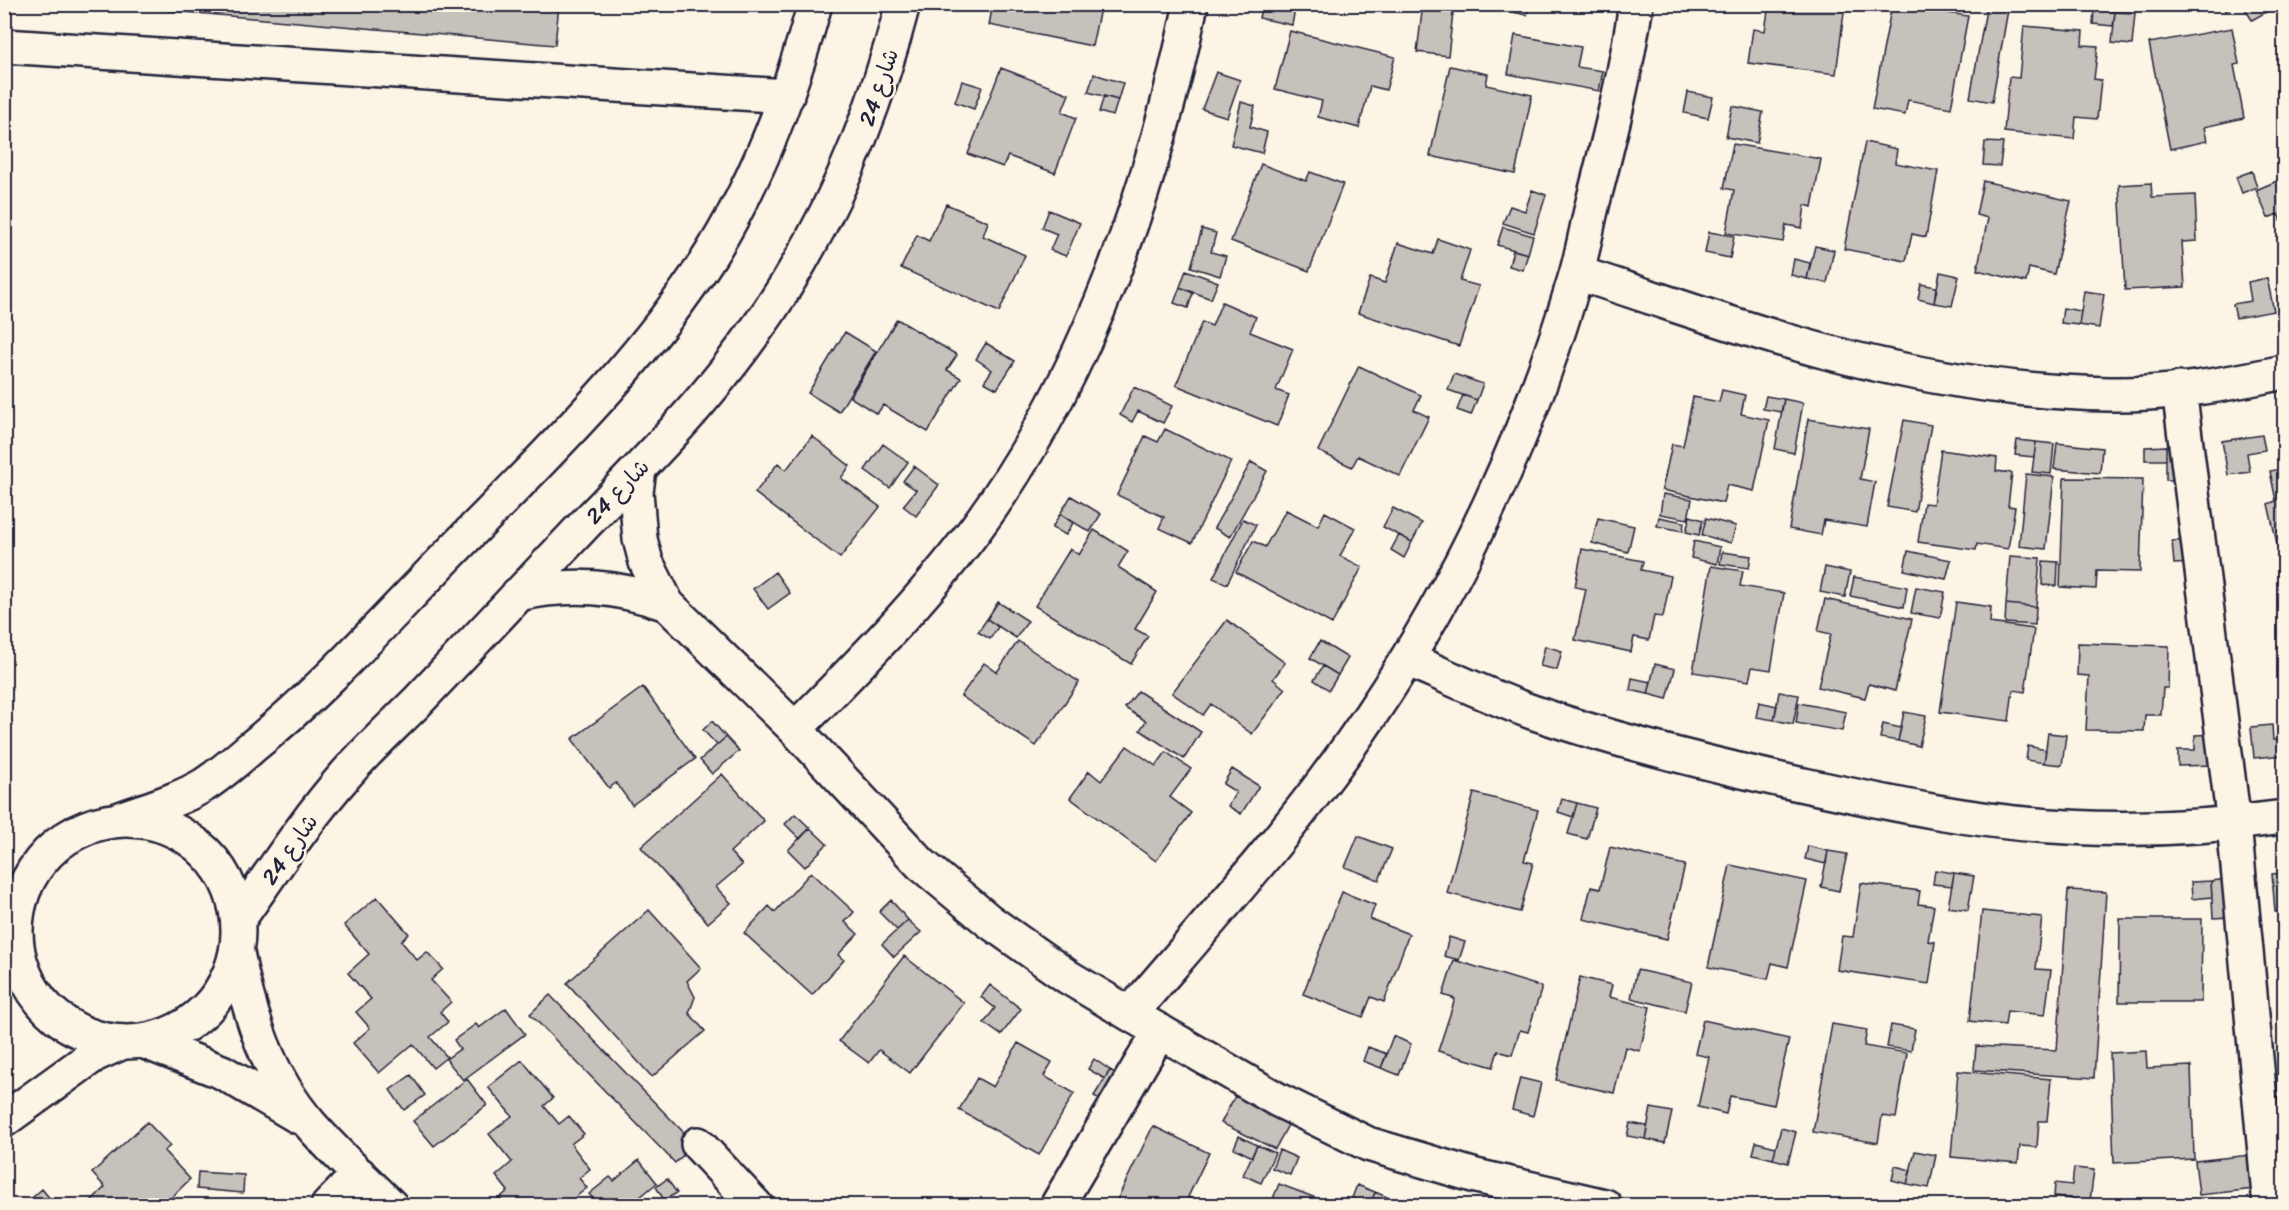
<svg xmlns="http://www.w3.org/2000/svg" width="2289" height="1210" font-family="Sriracha,'Playpen Sans Arabic',sans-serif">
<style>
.building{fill:#c6c1bb;stroke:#22223b;stroke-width:1.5}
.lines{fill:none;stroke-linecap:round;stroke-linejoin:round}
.minor-casing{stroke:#22223b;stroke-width:38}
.minor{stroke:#fcf5e5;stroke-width:33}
.labels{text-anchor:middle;stroke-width:5;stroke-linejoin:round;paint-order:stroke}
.street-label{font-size:22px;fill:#22223b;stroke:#fcf5e5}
</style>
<rect width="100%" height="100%" fill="#fcf5e5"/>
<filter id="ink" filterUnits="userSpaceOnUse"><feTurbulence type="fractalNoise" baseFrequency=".0167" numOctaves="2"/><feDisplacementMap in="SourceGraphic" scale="12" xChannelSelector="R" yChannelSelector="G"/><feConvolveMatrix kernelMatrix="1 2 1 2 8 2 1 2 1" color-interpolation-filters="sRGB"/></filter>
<g filter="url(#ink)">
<path class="building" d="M95,4H559L555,45Z
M993,4H1101L1092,46L989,25Z
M1262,4H1296L1292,25L1259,18Z
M1423,4H1454L1448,56L1417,52Z
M1477,4H1530L1527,15Z
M1769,4L1845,5L1836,74L1748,63L1753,29L1765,31Z
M1892,4L1968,16L1951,108L1908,100L1905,115L1872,109Z
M1954,4H1983L1982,9Z
M1987,4H2009L1992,102L1970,98Z
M2223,4H2237L2226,11Z
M2242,4H2264L2268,11L2252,20Z
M2094,9L2115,12L2113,26L2093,24Z
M2115,12L2135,13L2132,45L2112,43Z
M2024,26L2083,31L2082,45L2098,46L2094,79L2101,80L2097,119L2076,117L2074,139L2004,132L2009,77L2019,78Z
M2232,28L2239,64L2234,65L2244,118L2204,127L2207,141L2170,149L2149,43Z
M1290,31L1395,57L1386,90L1370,86L1359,128L1318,117L1322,101L1275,89Z
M1515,35L1581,47L1577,67L1603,71L1599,91L1508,74Z
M1450,66L1488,74L1486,85L1532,95L1515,174L1430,156Z
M1001,68L1069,94L1062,112L1076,118L1055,173L1008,156L1003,167L968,154Z
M1216,72L1240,80L1227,117L1202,109Z
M1094,74L1123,83L1118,100L1088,92Z
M962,81L982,87L974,109L955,102Z
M1688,92L1713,97L1708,118L1684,113Z
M1104,96L1118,100L1113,116L1099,112Z
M1241,102L1255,106L1250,127L1267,132L1262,153L1231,145Z
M1732,106L1763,112L1757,143L1726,137Z
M1865,142L1897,149L1895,163L1938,171L1926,237L1912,234L1906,261L1844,249Z
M1985,142L2003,143L2000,166L1983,165Z
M1733,144L1821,159L1812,207L1805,205L1802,228L1786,225L1783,242L1726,233L1734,190L1724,188Z
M1261,164L1306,181L1310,172L1343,184L1309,271L1231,241Z
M2252,171L2257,187L2242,193L2236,177Z
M2284,178V229L2278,214L2268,218L2256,190Z
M1983,181L2071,201L2054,274L2029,268L2026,282L1977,270L1988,218L1976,215Z
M2151,183L2152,197L2195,195L2197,241L2182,242L2185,287L2125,290L2119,185Z
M1532,190L1546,195L1534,233L1503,223L1510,206L1525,211Z
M946,204L988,222L983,236L1025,255L999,312L901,268L917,235L929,241Z
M1049,210L1080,223L1066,256L1050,250L1057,234L1042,228Z
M1503,227L1533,236L1528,254L1497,245Z
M1202,229L1216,233L1211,252L1226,256L1220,276L1191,267Z
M1709,232L1734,236L1730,258L1705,253Z
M1438,239L1470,250L1460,281L1479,286L1459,346L1358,313L1370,278L1385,283L1398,243L1433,254Z
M1815,246L1834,250L1827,283L1807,279Z
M1513,250L1528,254L1523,270L1509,266Z
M1794,259L1810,263L1807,279L1791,275Z
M1186,270L1218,282L1211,299L1180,287Z
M1940,272L1959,276L1952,306L1934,303Z
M2267,278L2274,311L2236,318L2233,304L2251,301L2248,282Z
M1921,284L1936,287L1934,303L1918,299Z
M1180,287L1193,293L1188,308L1174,303Z
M2084,291L2104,294L2099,328L2079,325Z
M1222,302L1256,317L1250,332L1293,349L1276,390L1289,395L1277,426L1176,385L1202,322L1212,326Z
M2063,308L2081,311L2079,325L2061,323Z
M897,319L957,355L947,370L961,378L928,432L883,405L877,414L850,397Z
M845,332L876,351L839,412L808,393Z
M986,343L1015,361L997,389L984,382L992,370L976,359Z
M1359,366L1421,395L1414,410L1429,417L1400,476L1358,456L1352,467L1318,451Z
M1454,374L1483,384L1477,400L1448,390Z
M1134,387L1172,406L1163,423L1138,411L1132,422L1120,415Z
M1722,390L1745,395L1741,414L1769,420L1754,491L1727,485L1723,503L1662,490L1672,444L1683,446L1693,397L1719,402Z
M1463,395L1477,400L1471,415L1457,410Z
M1766,396L1784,399L1781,412L1763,409Z
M1784,399L1803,403L1794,453L1775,449Z
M1808,419L1869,429L1860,479L1875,482L1867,527L1824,520L1821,535L1789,529Z
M1904,420L1931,425L1915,512L1887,507Z
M1165,429L1231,461L1192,543L1159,528L1164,517L1117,495L1145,436L1158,442Z
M2262,435L2265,450L2247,453L2250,472L2228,475L2222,441Z
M812,436L850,466L841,478L880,507L840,558L755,493L778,463L786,470Z
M2017,440L2036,442L2034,457L2015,455Z
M2036,442L2054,444L2051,474L2032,472Z
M2057,443L2102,448L2100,473L2054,469Z
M883,444L908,462L890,488L865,470Z
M2166,446L2184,447V480H2166Z
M2166,446V460H2145V447Z
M1941,450L1997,458L1996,471L2012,473L2008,506L2015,507L2008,549L1977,544L1976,550L1918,542L1924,503L1933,504Z
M2284,455V547L2278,548L2268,504L2276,501L2270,471L2282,469L2279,456Z
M1251,462L1267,471L1230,537L1214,528Z
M914,466L939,485L916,516L903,506L916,490L903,481Z
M2026,474L2054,477L2046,549L2019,546Z
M2064,478L2143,479L2140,572L2097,571L2096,589L2060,587Z
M1663,494L1692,499L1688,519L1660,514Z
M1071,496L1101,514L1090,532L1060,514Z
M1393,508L1422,523L1412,542L1383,527Z
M1286,510L1318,526L1325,512L1355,528L1340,556L1362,567L1332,624L1236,572L1253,541L1265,547Z
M1060,514L1073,523L1066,535L1052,528Z
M1690,516L1703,520L1699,535L1686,532Z
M1659,517L1684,522L1683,531L1657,526Z
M1598,518L1634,526L1628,552L1592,543Z
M1706,518L1736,526L1731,543L1702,535Z
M1243,519L1256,525L1227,584L1213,578Z
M1094,530L1128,551L1118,567L1157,592L1135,629L1148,636L1131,664L1035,606L1070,549L1079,555Z
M1399,535L1412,542L1404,558L1391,550Z
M2192,540L2194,563L2174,564L2172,541Z
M1694,541L1720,547L1717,564L1691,558Z
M1582,549L1643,561L1641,570L1671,576L1663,617L1654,616L1649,640L1634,637L1631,652L1575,640L1586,589L1575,587Z
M1908,551L1951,560L1946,579L1904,570Z
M1722,552L1751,556L1749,568L1720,564Z
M2010,556L2040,558L2036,607L2006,604Z
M2043,561L2058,562L2057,586L2042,585Z
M1711,566L1743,571L1740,586L1784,593L1771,670L1752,667L1749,681L1693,672Z
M1825,567L1850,572L1845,597L1820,592Z
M775,572L790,593L768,609L753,589Z
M1854,577L1907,587L1904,607L1850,596Z
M1916,587L1945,592L1940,618L1911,613Z
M1825,599L1912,619L1895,691L1869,684L1865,698L1818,687L1831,634L1818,631Z
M998,602L1028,621L1016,638L987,619Z
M1956,602L1991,607L1990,623L2034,629L2025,692L2013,690L2009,721L1940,712Z
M2006,604L2036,607L2035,625L2005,623Z
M987,619L998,627L990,639L978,632Z
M1227,620L1285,663L1273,679L1285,689L1252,734L1211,704L1203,715L1172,693Z
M1018,641L1079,682L1036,746L961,696L984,663L997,672Z
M1320,641L1348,658L1338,675L1310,658Z
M2078,643L2169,646L2168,688H2163L2161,715H2145L2144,731L2086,730L2089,676L2077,675Z
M1545,646L1562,651L1557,670L1540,666Z
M1655,664L1675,669L1667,699L1648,694Z
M1323,666L1338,675L1329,690L1314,680Z
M1632,678L1651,682L1648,694L1630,690Z
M643,687L695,759L632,805L616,783L609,788L572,739Z
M1138,691L1201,732L1184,759L1140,730L1146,721L1125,708Z
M1779,692L1799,695L1793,724L1774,720Z
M1759,702L1777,706L1774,720L1756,717Z
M1799,703L1846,712L1842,731L1796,723Z
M1904,712L1926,716L1919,746L1898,741Z
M712,721L726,737L717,745L703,730Z
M1883,724L1901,728L1898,741L1880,738Z
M2272,725L2273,740L2284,739V755L2254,758L2251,727Z
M2048,733L2066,735L2062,765L2044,763Z
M2215,734L2216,765L2178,766V750H2195V735Z
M726,737L739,751L712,774L700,760Z
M1127,746L1156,766L1166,752L1191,769L1170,797L1191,813L1156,861L1070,798L1089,771L1101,781Z
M2028,746L2046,750L2044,763L2026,760Z
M1232,769L1259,786L1241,814L1228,806L1236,792L1223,784Z
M722,774L764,821L730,852L742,865L716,887L731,903L708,923L641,847Z
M1474,793L1538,810L1524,861L1533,863L1520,912L1447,893Z
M1562,799L1577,803L1573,817L1558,812Z
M1577,803L1596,808L1587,839L1568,834Z
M795,814L810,828L800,839L785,824Z
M810,828L827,844L805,867L788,850Z
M1358,836L1392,849L1379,880L1345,867Z
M1808,846L1828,851L1826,864L1805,859Z
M1610,847L1685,865L1667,939L1583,919L1591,887L1600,889Z
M1828,851L1847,854L1839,891L1821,887Z
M1730,865L1807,881L1788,967L1772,963L1768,979L1708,967Z
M1935,870L1954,873L1952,886L1933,884Z
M811,872L854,912L845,922L858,934L838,955L844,960L812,995L744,933L769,906L775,912Z
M1954,873L1974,876L1968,910L1948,907Z
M2284,873V911L2275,912L2272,874Z
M2229,879L2232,917L2213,918L2211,881Z
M2211,881L2212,897L2192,899L2191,882Z
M1861,883L1920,891L1918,904L1934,906L1928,941L1935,942L1929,984L1837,970L1842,936L1853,937Z
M2068,890L2106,892L2094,1078L1974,1070L1976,1046L2057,1050Z
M1342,892L1375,905L1370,919L1409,934L1384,1002L1371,997L1363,1017L1303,994Z
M377,897L409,934L401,941L417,960L427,952L443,969L431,980L451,1002L440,1012L448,1022L430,1037L447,1057L433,1068L413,1044L379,1073L353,1043L370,1028L356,1012L371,999L348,973L369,954L344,925Z
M891,900L908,920L897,930L879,912Z
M649,910L701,968L687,981L695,997L689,1013L705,1031L652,1077L567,983Z
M1982,911L2042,917L2036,969L2051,970L2045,1015L2007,1011L2005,1025L1970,1021Z
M2120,919H2202L2201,1002H2119Z
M908,920L921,932L894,957L882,944Z
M1449,937L1465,942L1459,960L1444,956Z
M904,956L964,1003L910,1073L879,1050L869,1063L839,1041Z
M1454,960L1542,987L1528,1032L1520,1030L1512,1055L1498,1051L1493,1067L1438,1051L1455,999L1443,995Z
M1637,970L1692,982L1685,1011L1631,998Z
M1580,977L1612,985L1609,997L1650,1007L1640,1051L1625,1047L1614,1093L1556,1080Z
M990,985L1021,1009L1001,1035L984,1023L995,1008L981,997Z
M550,995L695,1144L675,1163L530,1014Z
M506,1008L525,1034L463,1080L446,1059L460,1049L454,1040L476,1024L479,1028Z
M1703,1020L1789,1039L1774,1105L1730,1096L1726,1114L1698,1107L1709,1057L1695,1054Z
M1832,1024L1867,1030L1864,1046L1907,1053L1896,1118L1882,1116L1878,1143L1813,1132Z
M1891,1025L1915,1029L1911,1051L1887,1047Z
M1393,1036L1411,1044L1399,1075L1381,1068Z
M1018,1043L1052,1062L1044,1076L1074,1093L1039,1155L959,1110L977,1078L993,1087Z
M1368,1047L1387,1054L1381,1068L1363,1061Z
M2146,1051L2147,1068L2191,1066L2194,1159L2114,1163L2110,1053Z
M1094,1059L1110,1070L1105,1079L1088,1069Z
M522,1060L553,1098L544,1106L559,1124L569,1116L584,1134L571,1144L590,1169L579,1178L587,1188L568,1203L570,1206L491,1205L508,1191L496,1176L512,1162L489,1134L512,1116L488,1087Z
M1110,1070L1129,1081L1113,1107L1094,1096Z
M1958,1071L2051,1079L2047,1121H2039L2037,1147L2020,1146L2018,1163L1951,1157Z
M411,1075L425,1095L404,1110L390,1090Z
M1520,1078L1541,1083L1533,1116L1512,1110Z
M467,1079L487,1105L434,1146L413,1121Z
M1235,1096L1289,1123L1275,1149L1221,1123Z
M1651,1108L1672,1112L1665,1143L1645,1139Z
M147,1122L170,1146L164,1151L190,1179L163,1206H86L105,1187L92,1173Z
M1630,1123L1647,1126L1645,1139L1627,1136Z
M1153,1126L1209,1153L1188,1197L1200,1203L1198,1206H1114Z
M1781,1128L1796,1132L1788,1163L1773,1159Z
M1239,1136L1257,1145L1252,1157L1234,1148Z
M1756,1142L1776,1147L1773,1159L1753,1154Z
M1257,1145L1275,1153L1261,1183L1243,1175Z
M1279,1150L1297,1158L1290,1175L1272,1168Z
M1915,1151L1936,1155L1929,1188L1907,1184Z
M2260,1154L2264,1188L2199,1195L2195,1161Z
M639,1160L657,1183L629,1206H590L595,1201L589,1194L610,1177L614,1181Z
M1895,1166L1911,1170L1907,1184L1892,1180Z
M2074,1168L2094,1170L2090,1201L2054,1197L2055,1183L2072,1185Z
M198,1172L244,1175L243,1193L197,1189Z
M667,1179L677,1193L664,1200L656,1187Z
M1279,1184L1332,1204V1206H1270Z
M1357,1185L1375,1192L1370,1206L1352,1198Z
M42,1189L56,1206H23Z
M1375,1192L1394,1200L1392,1206H1370Z"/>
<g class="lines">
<g class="minor-casing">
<path id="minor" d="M4,46L787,96
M1577,273C1659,299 1740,329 1823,351C1916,376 2013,392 2109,394C2167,395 2228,384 2284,372
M2179,389L2234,824L2270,1206
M639,469L636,492L640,539L646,562L667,604L795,729L921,864L989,921L1068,977L1130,1014L1278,1100L1368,1144L1476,1176L1605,1206
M518,594C571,582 617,586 667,604
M1407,659C1448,677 1490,697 1532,712C1619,742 1709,764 1799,784C1887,803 1978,823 2068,827C2140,831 2212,827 2284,817
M795,729C859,665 923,600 977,527C1087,378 1154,184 1191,4
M16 931a111 111 0 1 1 222 0a111 111 0 1 1-222 0Z
M117,820C147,809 177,801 204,785C221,774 237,760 252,747C318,694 375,631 434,570C531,469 636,372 711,254C759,177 791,91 815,4
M239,919C274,869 307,818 348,772C370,747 394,725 417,702C473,642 530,582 587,522C645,463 703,404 751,337C824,238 872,123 903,4
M237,953C249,1014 268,1076 310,1124C335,1153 364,1179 391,1206
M1130,1014C1213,917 1301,820 1372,713C1462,580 1531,429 1576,275C1583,251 1587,226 1593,202C1610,136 1626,72 1636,4
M145,1042L222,1072L299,1117
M4,1120L94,1055L121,1043
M698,1144L756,1206
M328,1206L359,1174
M1057,1206L1160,1031"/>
</g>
<use href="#minor" class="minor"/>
</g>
</g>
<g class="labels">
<g class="street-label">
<text transform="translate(878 87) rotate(-71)" y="8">شارع 24</text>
<text transform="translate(617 491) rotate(-46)" y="8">شارع 24</text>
<text transform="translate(289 849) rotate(-55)" y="8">شارع 24</text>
</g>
</g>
<rect width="2289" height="1210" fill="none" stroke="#fcf5e5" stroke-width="24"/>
<rect x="12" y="12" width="2265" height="1186" fill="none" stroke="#22223b" stroke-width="2" filter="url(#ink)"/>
</svg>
